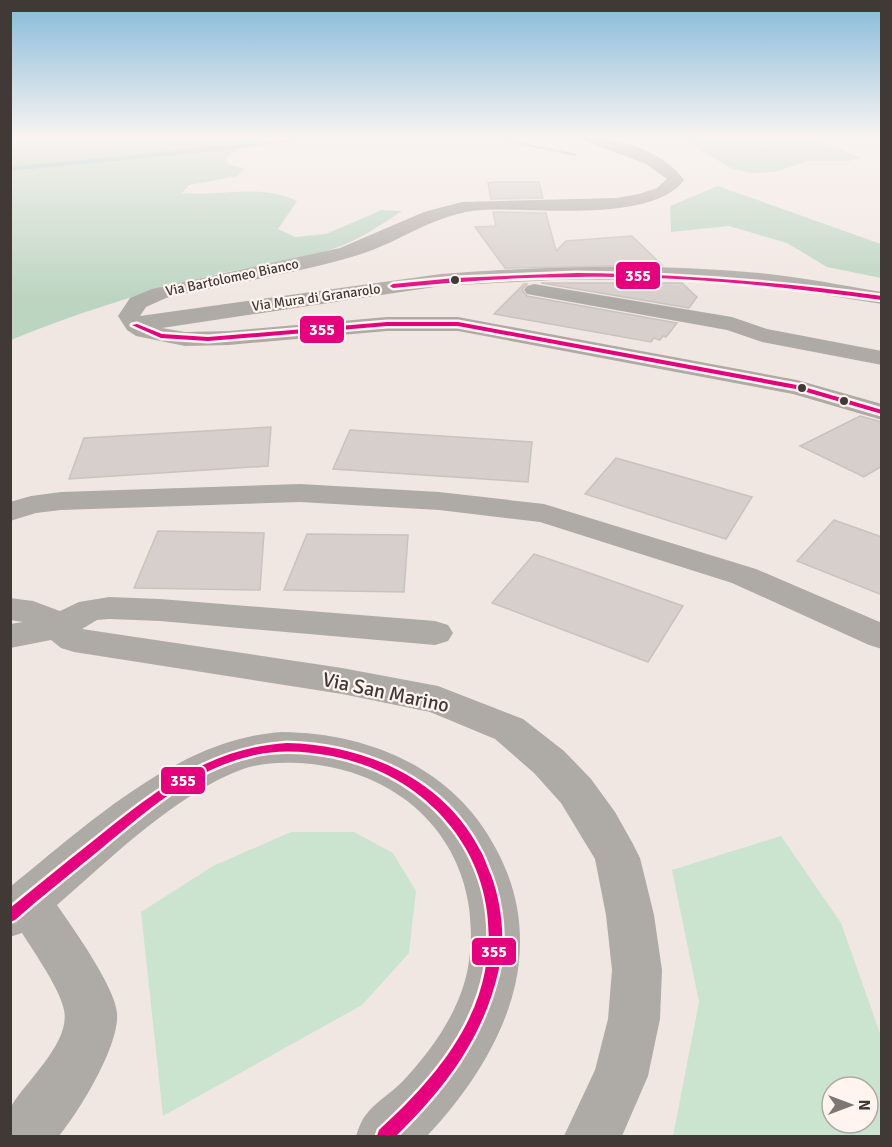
<svg xmlns="http://www.w3.org/2000/svg" width="892" height="1147" font-family="Signika,sans-serif">
<style>
.green{fill:#cae4cf;fill-rule:evenodd}
.forest{fill:#bcd5c0}
.lines{fill:none;stroke-linecap:round;stroke-linejoin:round}
.stream{fill:#90c3c2;fill-rule:evenodd}
.building{fill:#d6cfcb;stroke:#cac2be;stroke-width:1.5}
.minor{fill:#aeaaa6;fill-rule:evenodd}
.bus-1-casing{stroke:#fff4ee;stroke-width:5}
.bus-1{fill:#e5007d;fill-rule:evenodd}
.bus-dot{fill:#403935;stroke:#fff4ee;stroke-width:2}
.labels{text-anchor:middle;stroke-width:4.5;stroke-linejoin:round;paint-order:stroke}
.far-street-label{font-size:14px;fill:#403935;stroke:#fff4ee}
.near-street-label{font-size:20px;fill:#403935;stroke:#fff4ee}
.line-badge{stroke:#fff4ee;stroke-width:2}
.badge-label{font-size:16px;text-anchor:middle;font-weight:bold;fill:#fff}
</style>
<rect width="100%" height="100%" fill="#f1e7e2"/>
<path class="green" d="M291,832H354L393,853L416,891L409,953L362,1005L163,1116L141,912L213,866Z
M781,836L841,923L881,1036V1136H673L699,1002L672,870ZM832,1087H868V1123H832Z"/>
<path class="forest" d="M11,138H269L249,144L227,156L228,164L244,169L238,176L189,185L182,193C224,197 258,183 297,201L278,229L295,237L326,234L382,210L402,211C382,224 361,239 338,247C294,263 246,266 201,278C137,294 72,315 11,340Z
M669,138H813L860,158L849,161H808L775,172L752,173L732,169L690,143Z
M718,186L881,244V278L827,267L787,243L729,226L671,232L670,206Z"/>
<g class="lines">
<path class="stream" d="M304,138H319L209,152L10,171V167Z
M490,138H500L578,154L575,156Z
M770,138H776L772,142L769,140Z"/>
</g>
<path class="building" d="M496,182H539L543,198L491,199L488,183Z
M493,212L546,213L556,251L566,241L632,236L662,265L505,268L475,227L496,226Z
M541,283H682L697,297L689,308Z
M524,284H527L522,290L527,296L677,323L666,337L663,336L660,340L654,338L651,342L494,314Z
M860,416L882,422V466L864,477L800,446Z
M271,427L268,466L69,479L84,438Z
M350,430L532,442L528,482L333,469Z
M616,458L676,475L752,497L726,539L585,494Z
M834,520L882,537V595L797,561Z
M158,531L264,533L260,590L134,588Z
M307,534L408,535L404,592L284,590Z
M534,554L581,570L683,606L648,662L492,603Z"/>
<g class="lines">
<path class="minor" d="M583,138C615,135 665,152 684,180C652,224 531,207 482,210C435,213 401,242 358,255C297,274 228,283 166,298L146,307L140,316L441,274C547,266 654,263 760,273C801,277 841,285 882,292V304L794,290L742,284L667,280H553L441,286L162,328L185,332L229,331L387,317H458L797,380L882,404V420L793,394L458,331H387L229,345L185,346L136,336L127,330L118,316L130,298L152,289L340,248L424,212L462,202L616,198L639,194L657,188L667,179L646,164L585,141Z
M534,284L732,317L767,329L882,351V365L762,342L727,330L527,294L524,290L527,286Z
M300,484L439,492L544,504L756,569L882,623V649L869,645L732,583L540,522L439,510L300,502L61,510L36,513L10,521V502L31,496L61,492Z
M109,597L160,599L435,621L448,625L453,633L448,641L435,645L160,621L109,619L97,620L82,629L342,668L438,686L523,719L564,751L591,779L615,812L633,844L640,858L654,915L662,970L660,1019L648,1076L622,1136H564L595,1070L608,1019L612,970L606,915L595,859L561,803L534,773L495,739L430,712L342,694L74,652L61,648L51,640L10,648V624L23,622L10,620V598L33,601L60,611L79,602Z
M282,732C369,733 453,768 495,847C515,883 523,921 519,961C513,1026 470,1091 427,1136H356C358,1130 361,1121 365,1116C374,1103 391,1093 402,1082C433,1049 463,1007 469,961C483,860 420,780 319,765C295,762 267,761 243,769C177,793 110,859 57,905C73,928 115,987 117,1013C120,1045 79,1112 59,1136H10C10,1128 8,1112 12,1105C27,1080 71,1042 64,1010C60,989 34,952 22,933L10,937V887C88,824 178,739 282,732Z"/>
<g class="bus-1-casing">
<path id="bus-1" d="M577,273C680,274 779,282 882,296V300C780,286 678,275 576,277C515,277 454,282 393,288L390,286L393,284L455,278Z
M387,322H458L797,385L882,410V414L796,389L458,326H387L208,341L161,338L132,325L137,324L162,334L208,337Z
M287,743C364,745 443,778 480,850C485,858 487,867 491,875C502,905 506,941 498,973C482,1040 444,1089 396,1136H377L379,1130C426,1087 473,1035 485,971C506,865 434,776 332,756C305,751 277,749 251,756C193,769 147,811 102,848C73,872 43,895 15,920L10,922V908C38,885 65,863 93,841C153,793 207,748 287,743Z"/>
</g>
<use href="#bus-1" class="bus-1"/>
</g>
<linearGradient id="sky" x2="0" y2="1"><stop stop-color="#85bad9"/><stop offset="0.46" stop-color="#f9f4f2"/><stop offset="1" stop-color="#f9f4f2" stop-opacity="0"/></linearGradient>
<rect width="892" height="298" fill="url(#sky)"/>
<g class="bus-dot">
<circle cx="455" cy="280" r="5"/>
<circle cx="802" cy="388" r="5"/>
<circle cx="844" cy="401" r="5"/>
</g>
<g class="labels">
<g class="far-street-label">
<text transform="translate(232 277) rotate(-12)" y="5">Via Bartolomeo Bianco</text>
<text transform="translate(316 297) rotate(-8)" y="5">Via Mura di Granarolo</text>
</g>
<g class="near-street-label">
<text transform="translate(386 692) rotate(12)" y="7">Via San Marino</text>
</g>
</g>
<g class="line-badge">
<rect x="615" y="261" width="46" height="29" rx="6" fill="#e5007d"/>
<rect x="299" y="315" width="46" height="29" rx="6" fill="#e5007d"/>
<rect x="160" y="766" width="46" height="29" rx="6" fill="#e5007d"/>
<rect x="471" y="937" width="46" height="29" rx="6" fill="#e5007d"/>
</g>
<g class="badge-label">
<text x="638" y="281">355</text>
<text x="322" y="335">355</text>
<text x="183" y="786">355</text>
<text x="494" y="957">355</text>
</g>
<rect width="892" height="1147" fill="none" stroke="#403935" stroke-width="24"/>
<g transform="translate(850 1105) rotate(90)"><circle r="28" fill="#fff4ee" stroke="#b3a9a4" stroke-width="1.5"/>
<path d="M0-4.5L10 22L0 15L-10 22Z" fill="#7e7672"/>
<text y="-9" font-size="16" font-weight="bold" text-anchor="middle" fill="#403935">N</text>
</g>
</svg>
